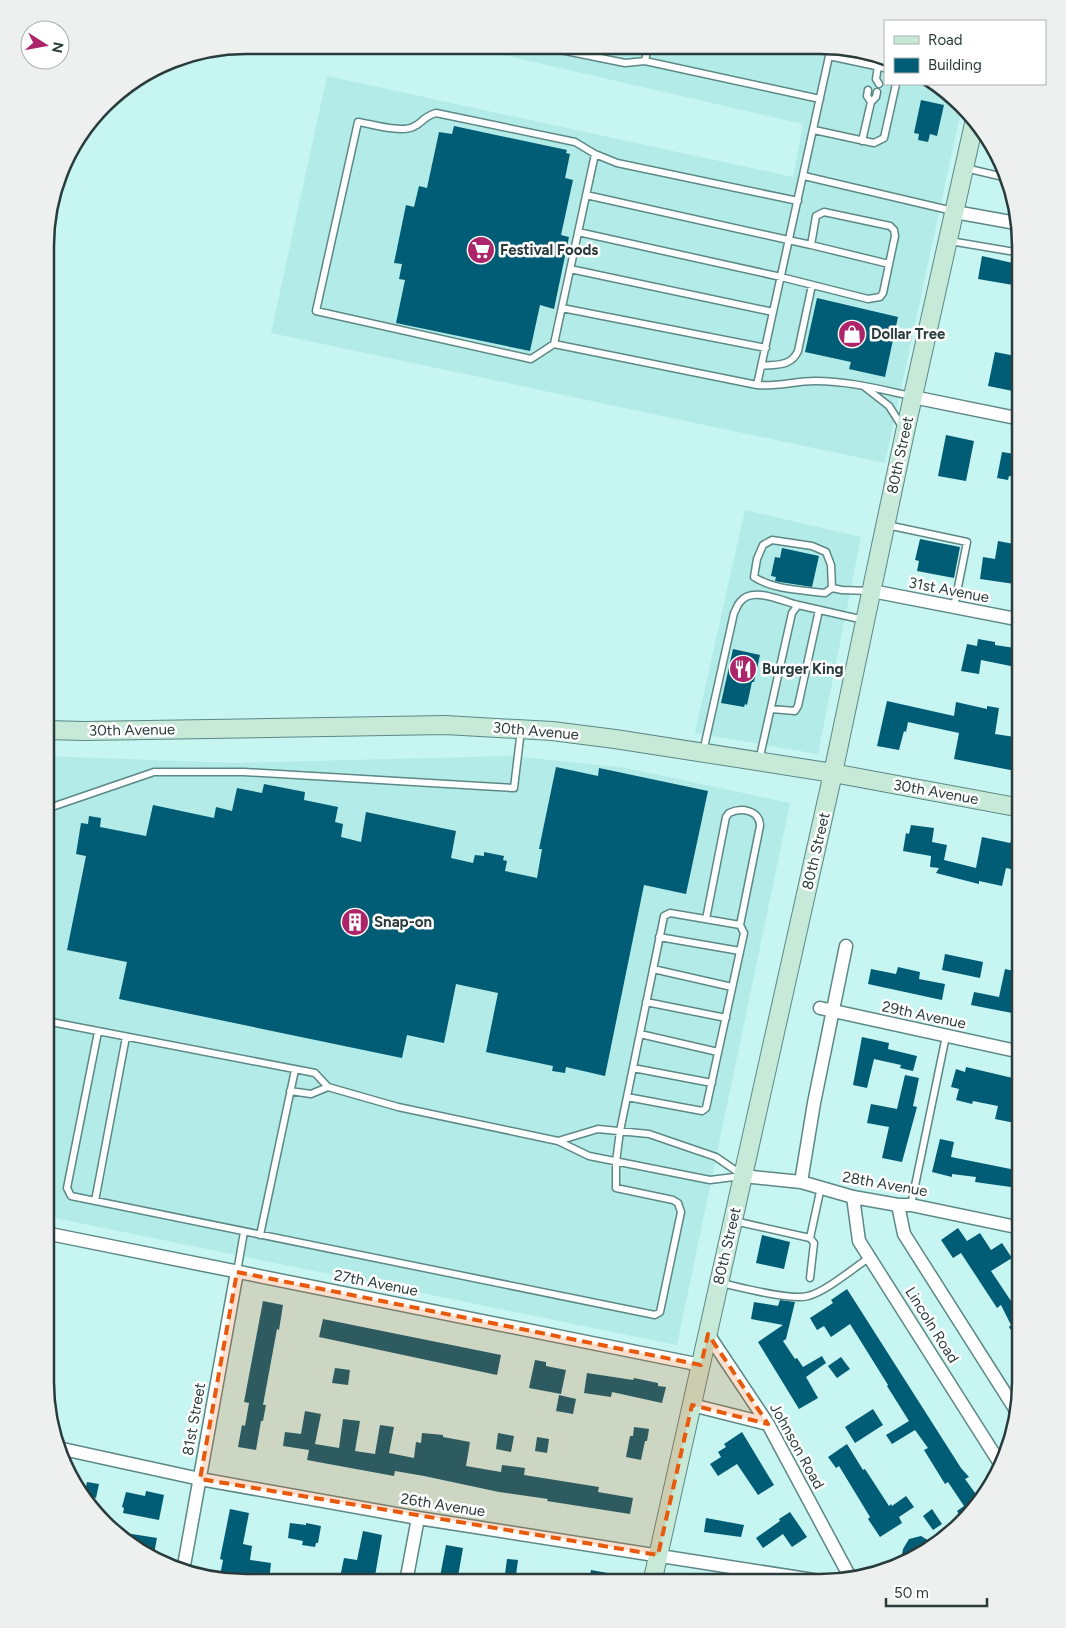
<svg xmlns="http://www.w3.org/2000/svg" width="1066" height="1628" font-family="Figtree,sans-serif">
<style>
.built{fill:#b2ebe7}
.building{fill:#015c75}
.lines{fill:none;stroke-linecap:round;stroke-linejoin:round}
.lane-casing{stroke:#5c8885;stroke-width:9}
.street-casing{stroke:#5c8885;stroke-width:15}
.secondary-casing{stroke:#5c8885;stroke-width:20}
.lane{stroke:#fff;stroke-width:6}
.street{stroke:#fff;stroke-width:12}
.secondary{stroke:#c6e9d8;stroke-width:18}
.marked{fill:#e8590c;fill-opacity:0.2;stroke:#e8590c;stroke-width:4;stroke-dasharray:10 6;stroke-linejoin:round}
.labels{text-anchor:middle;stroke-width:5;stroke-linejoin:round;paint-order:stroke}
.poi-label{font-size:15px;font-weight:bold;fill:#293c3b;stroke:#fff;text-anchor:start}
.street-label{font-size:15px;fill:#293c3b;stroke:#fff}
.rim{fill:none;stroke:#293c3b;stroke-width:2.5}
</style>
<rect width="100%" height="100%" fill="#c6f5f2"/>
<path class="built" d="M464,46L847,47L885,57V84H938L942,86L962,106L885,463L271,333L327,76L793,177L803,124Z
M745,510L861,537L818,754L695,733Z
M46,756L232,763L513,756L626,768L790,803L677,1345L45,1216Z"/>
<path class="building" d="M921,100L944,105L937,136L930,134L928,142L918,140L919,134L914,133Z
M454,126L567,150L566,153L570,154L565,178L573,180L561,235L569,237L554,309L540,305L530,351L396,323L405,280L399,279L402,264L394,263L406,205L414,207L419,186L427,188L439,132L452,134Z
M982,256L1017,264L1013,285L978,279Z
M817,298L898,317L885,377L849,369L851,362L805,352Z
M995,352L1021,357V376L1018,392L988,386Z
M946,435L974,441L966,481L938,476Z
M1002,452L1021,455V478L1009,476L1008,480L997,478Z
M920,539L960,547L954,578L917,571L919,561L915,560Z
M998,541L1014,544L1011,567L1021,569V585L980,579L983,557L995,559Z
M782,548L819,556L812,587L780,582L775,581L776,577L771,576L775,557L780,558Z
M978,639L995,642V645L1021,649V668L981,660L979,674L961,671L967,644L977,646Z
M733,649L760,655L754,682H752L747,705L745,704L744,707L721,703Z
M887,701L954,716L956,702L987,709V706L999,708L995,734L1021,738V772L954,759L959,733L908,722L906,732L904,731L899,750L877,746Z
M556,767L598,776L599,768L708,791L686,894L644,885L605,1076L566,1067L565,1073L552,1071L553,1066L486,1052L498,993L456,984L444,1043L407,1035L402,1058L119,999L127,962L67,950L86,856L76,854L81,823L88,824L89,816L101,818L100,827L146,836L153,805L214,818L216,807L232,811L237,788L262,793L264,784L305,792L304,800L338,807L335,822L343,824L341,837L361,842L366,812L456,831L451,858L473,863L475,855L484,856V852L504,856L503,860L507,861L505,871L537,878L542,849H539Z
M911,825L934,828L932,842L947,845L944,860L976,868L982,837L1010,843L1011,841L1021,843V871L1006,868L1002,886L979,881V884L936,873L939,868L930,867L931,856L903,851L906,833L909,834Z
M945,954L983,962L980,978L942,970Z
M898,967L920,972L919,979L945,984L942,1000L868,984L871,969L896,974Z
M1005,969L1018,972L1017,977L1021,978V1000L1015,999L1012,1013L971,1005L974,992L999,997Z
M862,1037L889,1043L888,1049L917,1056L913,1071L900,1068L901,1065L874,1059L867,1088L853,1085Z
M966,1067L1021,1080V1100L1015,1123L995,1119L998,1106L973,1101L972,1104L956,1100L959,1089L951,1087L956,1069L965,1072Z
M905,1075L919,1078L913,1106L917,1107L902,1162L882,1158L889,1127L867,1123L871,1104L897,1109Z
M940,1139L954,1142L951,1157L1021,1171L1018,1188L975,1182L976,1177L952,1174V1177L932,1172Z
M958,1228L967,1241L980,1233L991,1250L1002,1243L1012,1258L991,1271L1015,1307L1021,1303V1346L1009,1327L1011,1325L1001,1305L997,1308L961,1253L953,1258L941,1240Z
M762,1235L790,1242L784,1269L756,1263Z
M847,1289L961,1468L969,1477L965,1479L978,1497L986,1493L980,1504L963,1521L957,1511L964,1506L948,1482L945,1484L924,1450L928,1448L915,1430L892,1444L886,1435L909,1421L887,1386L888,1385L850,1324L831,1337L824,1326L817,1330L810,1318L833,1303L831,1300Z
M780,1300L795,1302L786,1339L783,1341L795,1359L797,1358L803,1367L822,1356L826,1363L806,1377L818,1398L799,1409L758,1342L783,1325L751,1319L754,1302L778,1306Z
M263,1301L283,1305L279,1330L277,1329L263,1405H266L263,1421H261L256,1450L238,1447L242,1425L245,1426L249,1403L244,1402Z
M323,1319L501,1355L497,1375L319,1337Z
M841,1357L850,1369L837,1378L828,1366Z
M535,1360L546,1362V1366L566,1370L561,1394L529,1388Z
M335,1368L350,1370L348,1385L332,1383Z
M587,1373L633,1380L634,1378L658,1383V1386L666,1387L662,1403L612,1392L611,1397L584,1393Z
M559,1395L576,1399L573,1414L556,1411Z
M873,1409L883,1425L855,1443L845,1427Z
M305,1411L321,1414L315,1444L339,1448L343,1419L360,1421L355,1451L375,1454L380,1425L394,1427L389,1453L414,1458L416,1442L421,1443L422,1433L443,1435V1437L470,1442L466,1466L501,1472L502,1465L525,1468L524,1475L599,1487L598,1492L633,1498L630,1514L547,1501L548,1499L499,1492L424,1476L395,1471L394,1476L307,1460L309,1450L283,1446L285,1432L301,1434Z
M634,1427L649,1429L647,1441H645L641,1460L626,1457L630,1436H633Z
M742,1432L774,1485L758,1495L737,1464L718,1476L710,1464L721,1457L718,1452L726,1447L724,1444Z
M498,1433L514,1436L511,1452L496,1449Z
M537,1437L549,1439L547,1453L535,1451Z
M847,1444L863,1470L865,1469L889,1506L891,1504L892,1506L906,1496L914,1507L899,1517L902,1523L880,1537L868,1519L870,1517L839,1466L836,1468L828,1457Z
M87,1482L99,1484L96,1498L84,1496Z
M146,1491L164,1495L159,1520L123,1513L124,1508L122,1507L126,1492L145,1496Z
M230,1509L249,1513L243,1544L252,1546L250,1560L271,1563L269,1581H219L223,1560L220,1559Z
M932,1509L942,1524L933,1530L923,1516Z
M790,1512L807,1537L792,1547L783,1534L763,1548L756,1538L780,1521L779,1519Z
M706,1518L744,1525L741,1537L704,1532Z
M290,1523L306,1525V1523L321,1526L318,1543H316L315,1547L302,1545L303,1541L288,1538Z
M113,1531L157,1538L153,1559L124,1542Z
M363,1531L382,1535L374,1582H339L344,1558L357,1560Z
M921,1536L936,1545L900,1566L903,1549L909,1539Z
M446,1545L463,1548L457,1582H439Z
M507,1559L518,1560L516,1575L505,1574Z
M591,1570L630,1577V1582H589Z"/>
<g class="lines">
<g class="lane-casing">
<path id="lane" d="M541,46L625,63L645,61
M648,46L645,61L820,99
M829,56L885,68
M878,66L876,79L879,84
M868,90L867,96L871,102
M814,130L874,143L884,138L896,84
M862,141L871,102L876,97L877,92
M965,168L1008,178
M804,176L953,211
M798,201L617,163L595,154L575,142L436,113C422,117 423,123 413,127C400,133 372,124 358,122L316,311L531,359L554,344L757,385C777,387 795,381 815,381C848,381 879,389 911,396
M578,232L781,277L868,299L880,297L883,293L895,236L894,230L890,226L824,212L816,216L811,245L586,195
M950,241L1021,253
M811,245L889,264
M570,269L773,312
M562,308L766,348
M554,344L595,154
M761,366C776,364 791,367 798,351L812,285
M757,385L831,47
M866,388L889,406L903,428
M887,525L967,542L954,607
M832,588L825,593C802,590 774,590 754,577L757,559L763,545L772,540L812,546L826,552L831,565L832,588L842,590L870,591
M771,709L795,711L798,706L819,610
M703,752L734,613C736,610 737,605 740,602C752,586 782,601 798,605
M759,761L792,613L798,605L864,620
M46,809L154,772H244L514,788L521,730
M706,919L726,817L729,813C741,807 760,810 760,826L740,925
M659,937L740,951
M653,969L732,987
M646,1002L726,1018
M46,1021L315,1073L328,1087L398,1107L558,1141L589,1156L710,1180L742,1176
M98,1032L67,1188L71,1196L655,1315L660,1312L681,1212L678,1203L673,1200L616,1188V1162L620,1131L664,916L670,913L740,925L744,933L706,1108L702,1111L627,1097
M640,1034L718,1052
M633,1068L712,1083
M290,1091L311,1094L328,1087
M558,1141L598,1129L649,1134L716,1157L742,1175
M95,1201L126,1037
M911,1205L946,1036
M734,1221L810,1238L821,1187
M260,1235L295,1070
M810,1238L814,1243L810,1278
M237,1272L244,1232
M721,1283C740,1287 791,1301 808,1296C825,1292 854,1268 870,1257"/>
</g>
<g class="street-casing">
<path id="street" d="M955,212L1016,223
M913,397L1021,419
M872,591L1021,620
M820,1008L1021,1052
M743,1176L801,1182L853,1197L898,1205H911L1021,1228
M801,1182L814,1103L846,946
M853,1197L859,1241L1001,1465
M898,1205L904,1234L1017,1412
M45,1233L701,1365
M708,1334L768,1424L850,1577
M692,1405L768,1424
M58,1448L200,1479L418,1518L826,1582
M183,1571L237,1272
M406,1582L418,1518"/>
</g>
<g class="secondary-casing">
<path id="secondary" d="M46,730L85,731L445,725L552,731L615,739L833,773L1021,808
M652,1583L833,773L905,432L975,119"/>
</g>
<use href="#lane" class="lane"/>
<use href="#street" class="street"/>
<use href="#secondary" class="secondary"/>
</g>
<path class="marked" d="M237,1272L701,1365L708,1334L768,1424L692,1405L658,1555L200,1479Z"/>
<defs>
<g id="supermarket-disc" transform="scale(1.4375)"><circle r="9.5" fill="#ac2469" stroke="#fff"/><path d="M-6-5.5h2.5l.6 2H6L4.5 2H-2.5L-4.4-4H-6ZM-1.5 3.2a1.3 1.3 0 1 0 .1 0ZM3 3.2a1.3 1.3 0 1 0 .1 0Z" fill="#fff"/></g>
<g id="shop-disc" transform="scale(1.4375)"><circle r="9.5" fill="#ac2469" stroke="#fff"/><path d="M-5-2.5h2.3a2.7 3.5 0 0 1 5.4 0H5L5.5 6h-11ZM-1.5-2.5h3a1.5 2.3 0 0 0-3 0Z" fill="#fff"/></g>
<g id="restaurant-disc" transform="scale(1.4375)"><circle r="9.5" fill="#ac2469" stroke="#fff"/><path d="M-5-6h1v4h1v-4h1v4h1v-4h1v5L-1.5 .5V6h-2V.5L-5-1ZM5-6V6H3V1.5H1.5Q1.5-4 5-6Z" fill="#fff"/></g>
<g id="building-disc" transform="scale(1.4375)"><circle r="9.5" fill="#ac2469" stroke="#fff"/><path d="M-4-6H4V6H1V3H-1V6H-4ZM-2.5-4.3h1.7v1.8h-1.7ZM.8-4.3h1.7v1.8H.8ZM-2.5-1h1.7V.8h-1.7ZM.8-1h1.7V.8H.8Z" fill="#fff"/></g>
</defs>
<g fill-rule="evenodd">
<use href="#supermarket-disc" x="481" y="250"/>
<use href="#shop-disc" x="852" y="334"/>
<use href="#restaurant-disc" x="743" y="669"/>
<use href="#building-disc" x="355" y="922"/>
</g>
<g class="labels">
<g class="poi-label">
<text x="500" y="255">Festival Foods</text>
<text x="871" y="339">Dollar Tree</text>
<text x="762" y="674">Burger King</text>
<text x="374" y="927">Snap-on</text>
</g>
<g class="street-label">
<text transform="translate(900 455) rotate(-78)" y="5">80th Street</text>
<text transform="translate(949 590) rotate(11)" y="5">31st Avenue</text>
<text transform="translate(132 730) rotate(-1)" y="5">30th Avenue</text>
<text transform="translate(536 731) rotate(5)" y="5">30th Avenue</text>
<text transform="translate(936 792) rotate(10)" y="5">30th Avenue</text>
<text transform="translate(816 851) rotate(-77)" y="5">80th Street</text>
<text transform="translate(924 1015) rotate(12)" y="5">29th Avenue</text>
<text transform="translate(885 1184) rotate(10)" y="5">28th Avenue</text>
<text transform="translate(727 1246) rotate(-77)" y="5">80th Street</text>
<text transform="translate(376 1283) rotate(11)" y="5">27th Avenue</text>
<text transform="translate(932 1325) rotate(58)" y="5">Lincoln Road</text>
<text transform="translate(194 1419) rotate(-80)" y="5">81st Street</text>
<text transform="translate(797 1446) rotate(61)" y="5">Johnson Road</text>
<text transform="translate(443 1505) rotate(9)" y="5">26th Avenue</text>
</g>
</g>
<path d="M0 0H1066V1628H0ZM246 54H820A192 192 0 0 1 1012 246V1382A192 192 0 0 1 820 1574H246A192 192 0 0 1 54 1382V246A192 192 0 0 1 246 54Z" fill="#eeefef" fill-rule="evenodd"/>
<path class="rim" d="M246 54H820A192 192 0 0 1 1012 246V1382A192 192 0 0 1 820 1574H246A192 192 0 0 1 54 1382V246A192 192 0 0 1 246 54Z"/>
<rect x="884" y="20" width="162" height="65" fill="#ffffff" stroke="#a9b1b1"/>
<rect x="894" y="36" width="25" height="8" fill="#c6e9d8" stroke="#a9b1b1"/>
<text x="928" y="45" font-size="15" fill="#293c3b">Road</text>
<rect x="894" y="58" width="25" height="15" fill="#015c75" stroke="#a9b1b1"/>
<text x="928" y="70" font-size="15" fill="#293c3b">Building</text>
<g transform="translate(45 45) rotate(101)"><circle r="24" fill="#ffffff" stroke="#a9b1b1"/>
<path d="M0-4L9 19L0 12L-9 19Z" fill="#ac2469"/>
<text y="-8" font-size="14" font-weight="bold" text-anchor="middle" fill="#293c3b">N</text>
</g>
<path d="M886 1598v8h101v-8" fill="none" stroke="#293c3b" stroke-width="2.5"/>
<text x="894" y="1598" font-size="15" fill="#293c3b" stroke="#ffffff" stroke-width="4" paint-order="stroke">50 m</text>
</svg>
